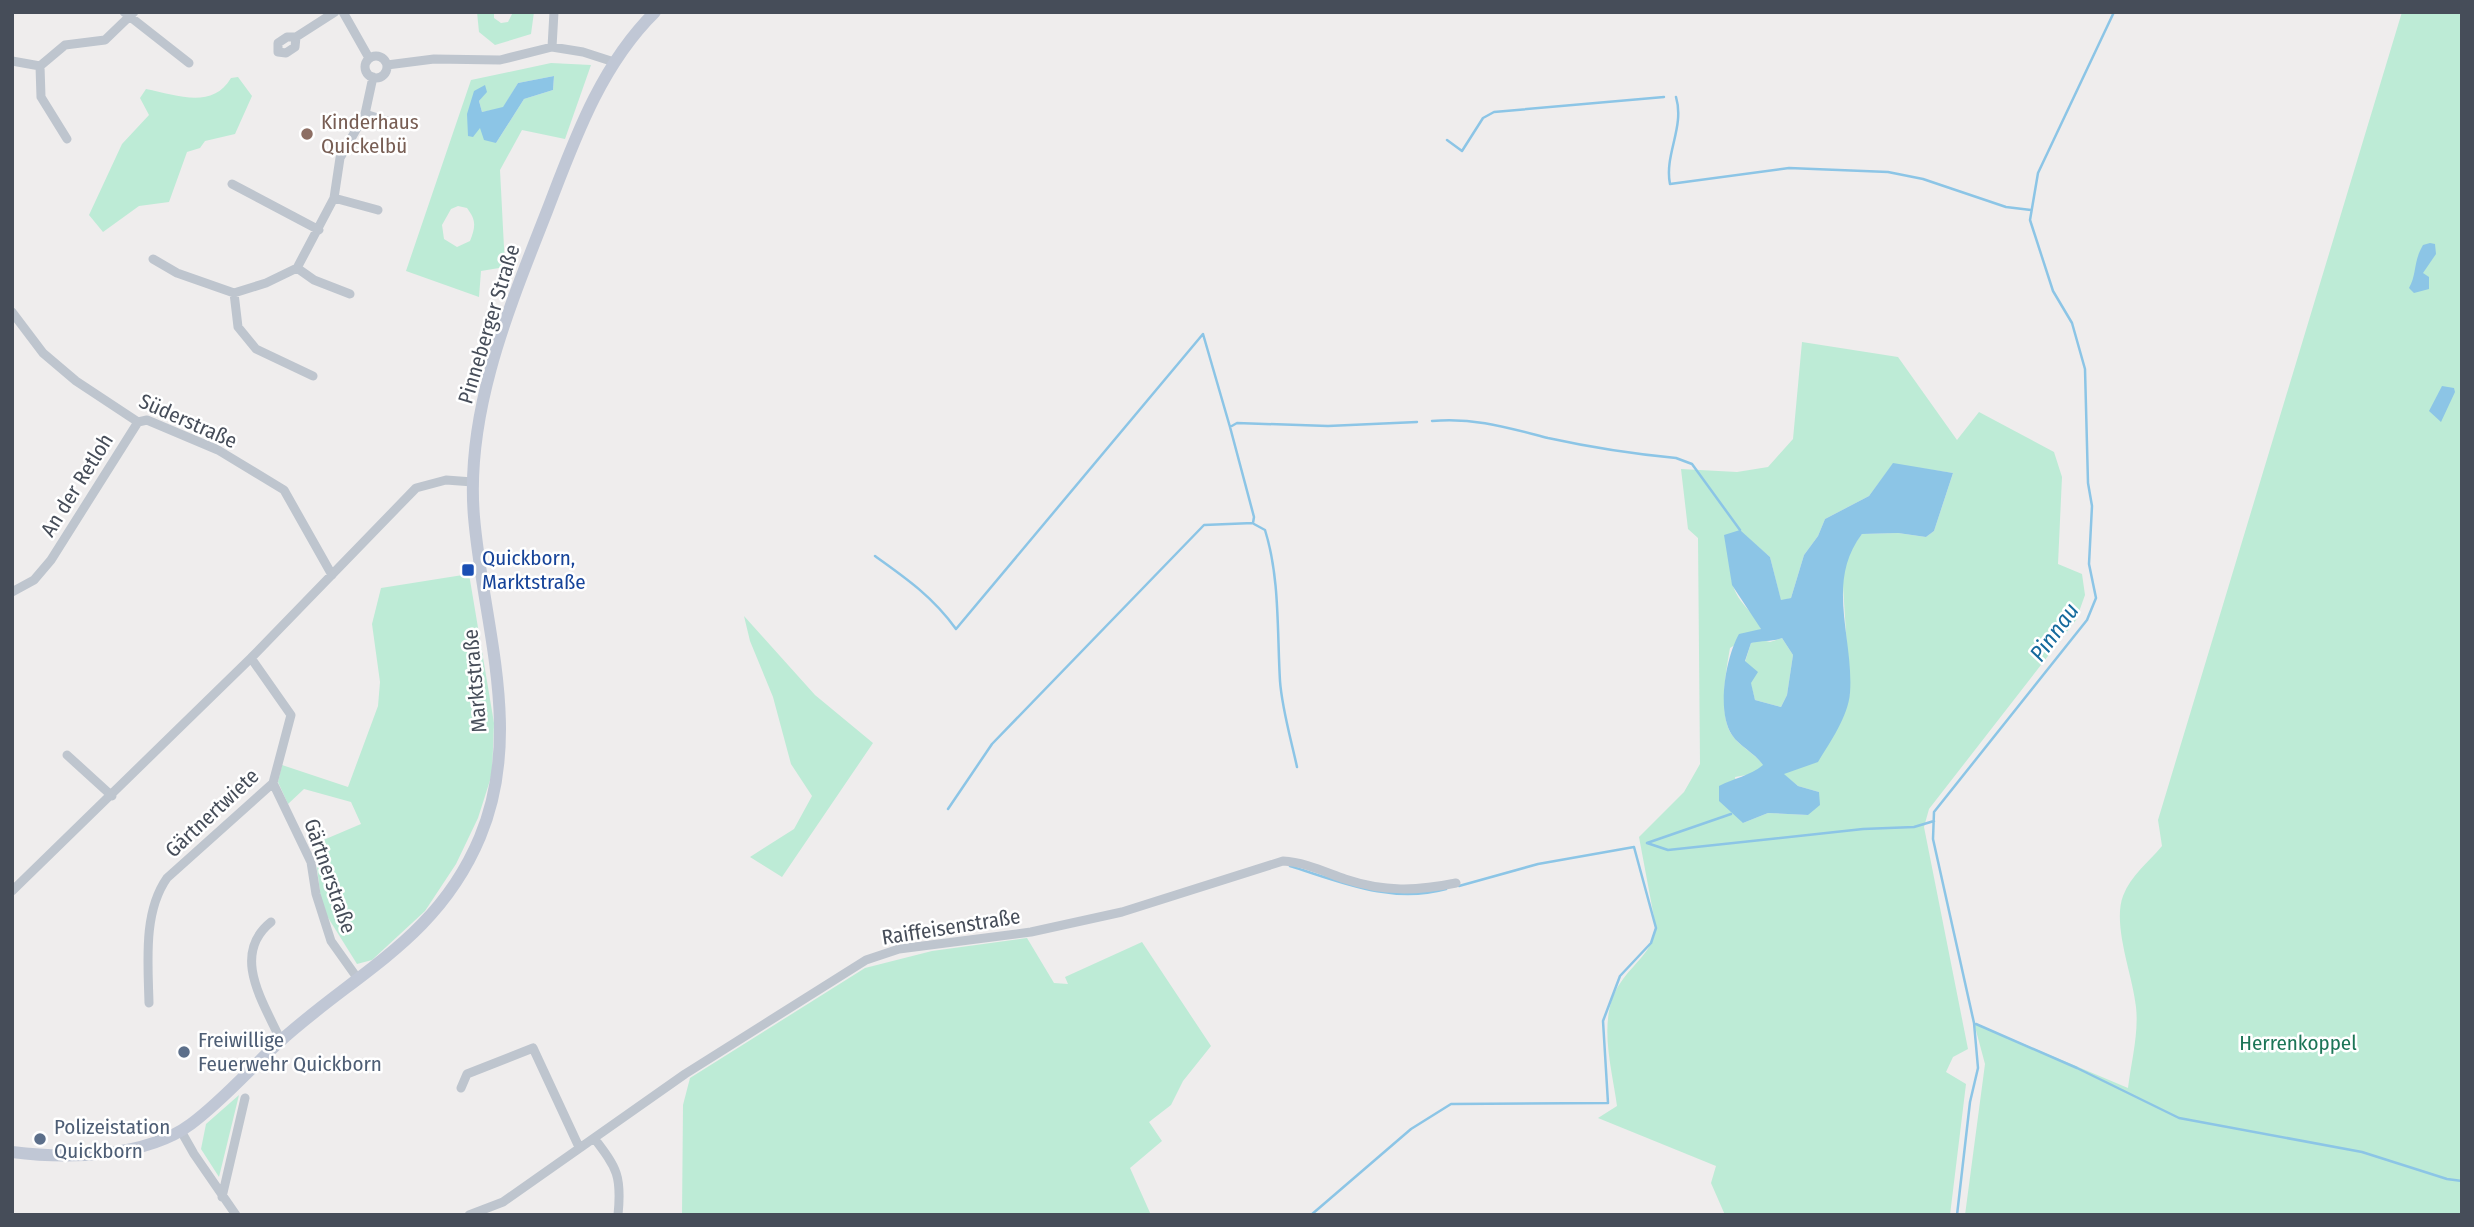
<svg xmlns="http://www.w3.org/2000/svg" width="2474" height="1227" font-family="'Fira Sans Condensed',sans-serif">
<style>
.green{fill:#bdebd6;fill-rule:evenodd}
.water{fill:#8cc5e6;fill-rule:evenodd}
.lines{fill:none;stroke-linecap:round;stroke-linejoin:round}
.stream{stroke:#8cc5e6;stroke-width:2.5}
.street{stroke:#bec5ce;stroke-width:9}
.secondary{stroke:#c0c7d5;stroke-width:12}
.education-dot{fill:#8d6e63;stroke:#fff;stroke-width:2.5}
.transit-dot{fill:#1a4fb4;stroke:#fff;stroke-width:2.5}
.service-dot{fill:#5c6f8a;stroke:#fff;stroke-width:2.5}
.labels{text-anchor:middle;stroke-width:5;stroke-linejoin:round;paint-order:stroke}
.education-label{font-size:21px;fill:#785e54;stroke:#fff;text-anchor:start}
.street-label{font-size:21px;fill:#464d59;stroke:#fff}
.transit-label{font-size:21px;fill:#164399;stroke:#fff;text-anchor:start}
.service-label{font-size:21px;fill:#4e5e75;stroke:#fff;text-anchor:start}
.park-label{font-size:21px;fill:#1c7557;stroke:#fff}
.water-label{font-size:23px;font-style:italic;fill:#156a9d;stroke:#fff}
</style>
<rect width="100%" height="100%" fill="#efeded"/>
<path class="green" d="M477,12H494V18L501,23L508,22L513,12H534L531,34L495,45L479,32Z
M2402,12H2462V1215H1965L1985,1064L1974,1023L2128,1088C2131,1063 2139,1033 2136,1007C2133,976 2112,925 2123,896C2131,875 2148,863 2162,846L2158,820Z
M551,63L591,65L565,139L522,130L500,170L505,267L481,271L479,297L406,271L471,80ZM554,76L553,90L524,99L496,143L480,127L474,91L486,92L479,101L482,112L503,108L518,83ZM458,206L467,208C476,220 476,226 470,241L457,247L444,239L442,225L451,209Z
M238,77L252,96L235,134L205,141L200,148L187,152L169,202L139,206L103,232L89,215L122,144L149,115L140,98L146,89C177,95 212,110 231,78Z
M1802,342L1898,357L1957,440L1979,412L2054,452L2062,477L2058,564L2082,574L2085,595L2076,620L1929,809L1924,827L1968,1049L1953,1057L1946,1072L1966,1084L1950,1215H1725L1711,1183L1716,1166L1598,1118L1617,1106C1612,1067 1596,1017 1621,982C1633,964 1653,951 1656,928L1639,837L1684,792L1700,764L1698,538L1688,529L1681,469L1737,472L1768,467L1793,439ZM1893,464L1953,473L1934,531L1926,537L1898,533L1862,534L1850,550L1842,571L1850,694L1783,774L1798,786L1819,792L1808,815L1768,813L1743,823L1735,777L1752,774L1764,766C1755,753 1740,747 1732,735C1718,715 1726,671 1730,648L1761,629C1758,618 1748,611 1741,601C1724,578 1732,556 1740,531L1770,557L1781,601L1791,598L1804,555L1818,536L1825,519L1869,496Z
M469,574L494,723L492,774L478,818L456,864L425,911L372,960L357,964L322,908L314,844L361,824L351,802L304,789L288,804L278,782L282,765L348,787L378,706L380,682L372,624L381,588Z
M744,616L815,695L873,743L782,877L750,857L794,829L812,796L791,764L773,697L750,641Z
M1782,638L1793,655L1787,695L1781,707L1755,700L1745,662L1751,643L1762,640L1770,642Z
M1027,938L1054,983L1068,984L1065,977L1142,942L1211,1046L1183,1081L1171,1105L1149,1122L1162,1141L1130,1168L1151,1215H682L683,1105L690,1078L865,968L932,951Z
M239,1095L219,1177L201,1149L206,1124Z"/>
<path class="water" d="M554,76L553,90L524,99L496,143L484,140L480,128L473,137L468,136L467,114L474,91L485,85L487,92L479,101L482,112L503,107L518,83Z
M2430,243L2435,244L2436,254L2423,273L2429,277V289L2414,293L2409,288C2417,274 2413,262 2423,245Z
M2442,386L2454,388L2455,392L2441,422L2429,411Z
M1893,463L1953,473L1934,531L1926,537L1898,533L1862,534C1825,582 1854,638 1850,693C1848,717 1830,742 1818,762L1784,774L1798,786L1819,792L1820,805L1808,815L1768,813L1743,823L1719,801V786C1734,778 1750,776 1763,765C1755,753 1740,747 1732,735C1716,711 1726,657 1739,634L1761,629L1732,585L1724,535L1740,530L1770,557L1781,600L1791,598L1804,555L1818,536L1825,519L1869,496ZM1782,638L1793,655L1787,695L1781,707L1755,700L1751,683L1758,672L1745,661L1751,643C1763,640 1771,642 1782,638Z"/>
<g class="lines">
<path class="stream" d="M1676,97C1685,127 1664,155 1670,184L1789,168L1888,172L1923,179L2006,207L2031,210
M1447,140L1462,151L1483,118L1494,112L1664,97
M1432,421C1474,417 1509,428 1548,438C1589,447 1634,454 1676,458L1692,464L1740,530
M1254,524L1265,530C1280,578 1277,631 1280,681C1282,709 1291,739 1297,767
M875,556C906,578 933,597 956,629L1203,334L1230,427L1237,423L1328,426L1417,422
M948,809L992,744L1204,525L1253,523L1254,517L1230,427
M1647,843L1668,850L1863,829L1914,827L1934,821
M1647,843L1731,814
M1290,866C1341,882 1391,904 1446,889
M1976,1024L2077,1068L2179,1118L2362,1152L2447,1179L2462,1181
M1311,1215L1411,1129L1451,1104L1608,1103L1603,1021L1620,976L1651,943L1656,928L1634,847L1538,864L1459,886
M1957,1215L1970,1102L1978,1068L1974,1023L1933,839L1934,812L2087,620L2096,598L2089,564L2092,506L2088,483L2085,369L2072,323L2053,291L2030,220L2038,173L2114,12"/>
<path class="street" d="M124,12L189,63
M343,12L369,58
M296,37L295,47L286,53L278,52V43L287,37H296L335,12
M552,47L554,12
M365 67a11 11 0 1 1 22 0a11 11 0 1 1-22 0Z
M12,61L40,66
M387,65L434,59L500,60L552,47L583,52L614,62
M365,114L403,126
M67,139L41,97L40,66L65,45L105,40L134,12
M232,184L319,230
M334,198L378,210
M153,259L177,273L234,293L266,283L297,268L334,198L340,158L365,114L373,77
M297,268L314,280L350,294
M234,293L238,327L256,349L313,376
M12,312L43,353L76,381L138,422L147,420L218,450L284,490L332,575
M12,592L34,580L51,560L138,422
M67,755L112,796
M273,783L311,862L316,894L331,941L358,979
M12,891L251,658L416,488L446,480L473,482
M271,922C230,955 264,1003 281,1041
M149,1003C148,962 143,912 167,878L273,783L291,715L251,658
M461,1088L467,1074L533,1048L579,1147
M181,1131L194,1154L236,1215
M594,1138C617,1168 622,1176 618,1215
M222,1197L245,1098
M469,1215L503,1202L685,1074L866,960L899,949L1031,932L1122,912L1283,861C1304,862 1325,872 1345,879C1384,892 1417,891 1456,883"/>
<path class="secondary" d="M12,1152C66,1159 145,1158 191,1124C222,1101 248,1071 277,1044C354,973 437,940 480,837C524,732 483,624 474,517C465,412 509,308 547,211C574,141 600,66 655,12"/>
</g>
<circle class="education-dot" cx="307" cy="134" r="7"/>
<rect class="transit-dot" x="461" y="563" width="14" height="14" rx="3.5"/>
<g class="service-dot">
<circle cx="184" cy="1052" r="7"/>
<circle cx="40" cy="1139" r="7"/>
</g>
<g class="labels">
<g class="education-label">
<text x="321" y="129">Kinderhaus<tspan x="321" dy="24">Quickelbü</tspan></text>
</g>
<g class="street-label">
<text transform="translate(489 324) rotate(-73)" y="7">Pinneberger Straße</text>
<text transform="translate(188 421) rotate(24)" y="7">Süderstraße</text>
<text transform="translate(77 485) rotate(-58)" y="7">An der Retloh</text>
<text transform="translate(475 681) rotate(-95)" y="7">Marktstraße</text>
<text transform="translate(212 813) rotate(-43)" y="7">Gärtnertwiete</text>
<text transform="translate(330 876) rotate(71)" y="7">Gärtnerstraße</text>
<text transform="translate(951 927) rotate(-9)" y="7">Raiffeisenstraße</text>
</g>
<g class="transit-label">
<text x="482" y="565">Quickborn,<tspan x="482" dy="24">Marktstraße</tspan></text>
</g>
<g class="service-label">
<text x="198" y="1047">Freiwillige<tspan x="198" dy="24">Feuerwehr Quickborn</tspan></text>
<text x="54" y="1134">Polizeistation<tspan x="54" dy="24">Quickborn</tspan></text>
</g>
<g class="park-label">
<text x="2298" y="1050">Herrenkoppel</text>
</g>
<g class="water-label">
<text transform="translate(2054 632) rotate(-54)" y="8">Pinnau</text>
</g>
</g>
<rect width="2474" height="1227" fill="none" stroke="#464d59" stroke-width="28"/>
</svg>
